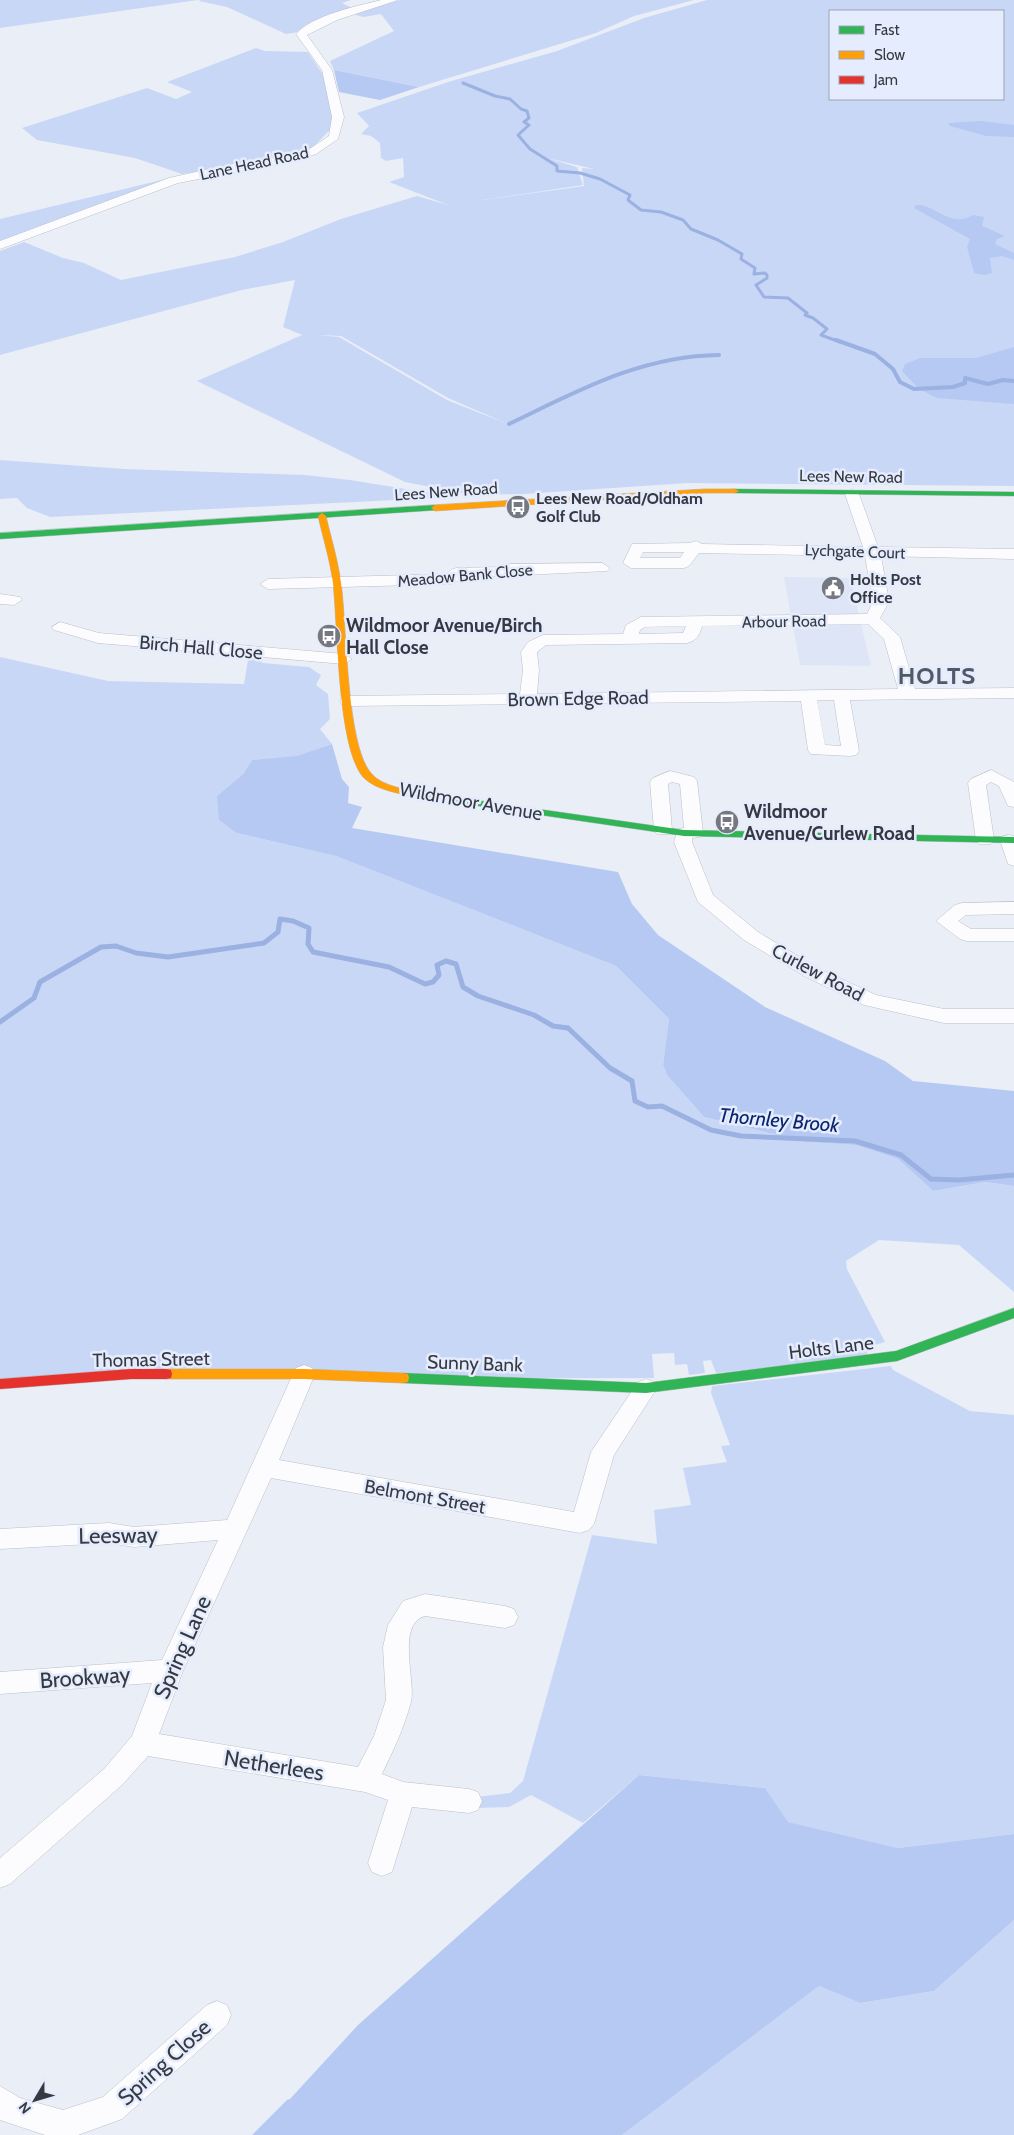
<svg xmlns="http://www.w3.org/2000/svg" width="1014" height="2135" font-family="Cabin,sans-serif">
<style>
.built{fill:#dee5f6}
.green{fill:#c9d7f7;fill-rule:evenodd}
.forest{fill:#b6c9f2}
.lines{fill:none;stroke-linecap:round;stroke-linejoin:round}
.stream-far2{stroke:#9bb1e1;stroke-width:3}
.stream-far1{stroke:#9bb1e1;stroke-width:4}
.stream{stroke:#9bb1e1;stroke-width:5}
.street-casing{stroke:#bcbfc6;stroke-width:1}
.fast-casing{stroke:#bcbfc6;stroke-width:1}
.slow-casing{stroke:#bcbfc6;stroke-width:1}
.jam-casing{stroke:#bcbfc6;stroke-width:1}
.street{fill:#fcfcfe;fill-rule:evenodd}
.fast{fill:#30b455;fill-rule:evenodd}
.slow{fill:#ff9f0a;fill-rule:evenodd}
.jam{fill:#e5322d;fill-rule:evenodd}
.labels{text-anchor:middle;stroke-width:5;stroke-linejoin:round;paint-order:stroke}
.far-street-label{font-size:16px;fill:#363940;stroke:#e4ecfd}
.far-poi-label{font-size:16px;font-weight:bold;fill:#363940;stroke:#e4ecfd;text-anchor:start}
.poi-label{font-size:19px;font-weight:bold;fill:#363940;stroke:#e4ecfd;text-anchor:start}
.street-label{font-size:19px;fill:#363940;stroke:#e4ecfd}
.water-label{font-size:20px;font-style:italic;fill:#0b236e;stroke:#e4ecfd}
.near-street-label{font-size:22px;fill:#363940;stroke:#e4ecfd}
.district-label{font-size:24px;font-weight:bold;letter-spacing:1px;fill:#515866;stroke:#e4ecfd}
</style>
<rect width="100%" height="100%" fill="#eaeef7"/>
<path class="built" d="M784,577L850,578L871,666L800,665Z"/>
<path class="green" d="M0,0H198L0,28Z
M201,0H351L342,3L354,9L299,32L286,34L227,7L199,1Z
M400,0H694L634,16L596,33L419,87L334,70L330,61L394,31L381,14L363,17L353,14Z
M707,0H1014V486L687,483L524,494L472,495L405,482L197,381L302,335L283,327L295,280L242,290L0,355V251L24,242L63,258L84,263L121,280L235,257L283,242L341,219L417,196L448,205L389,182L404,177L403,158L386,161L381,158L380,143L371,136L361,134L369,126L357,113L448,82L557,51L644,18ZM830,11H1003V99H830ZM547,158L594,169L582,168L584,186L482,200L583,185L577,167ZM318,335L341,336L448,398L508,424L447,400L339,337Z
M256,48L265,51L308,52L324,76L334,126L311,149L290,156L182,174L135,158L37,140L22,128L147,88L176,99L192,92L167,82Z
M178,176L0,241V219Z
M0,460L124,469L305,475L350,480L455,497L50,517L27,508L17,498L0,499Z
M249,654L263,663L309,667L321,675L316,685L328,694L330,719L320,729L332,744L296,757L252,760L245,772L217,796L237,833L336,856L616,966L669,1019L663,1065L667,1075L704,1117L806,1142L856,1145L898,1159L933,1191L985,1182L1014,1186V1292L959,1245L879,1240L846,1261L847,1269L885,1342L871,1346L865,1357L716,1373L711,1360L703,1361L705,1373L689,1375L687,1364L675,1365L674,1353L652,1354L654,1378L0,1379V657L108,681L244,684Z
M891,1366L893,1370L970,1411L1014,1415V1834L898,1848L787,1822L765,1788L639,1775L583,1823L531,1795L509,1807L476,1808V1797L510,1793L523,1781L592,1535L657,1544L654,1510L691,1505L683,1468L727,1462L721,1446L730,1445L711,1393L712,1386Z
M1014,1920V2135H622L819,1986L860,2003L934,1991Z"/>
<path class="forest" d="M334,70L419,87L380,100L339,92Z
M981,121L1014,125V137L986,136L950,126L948,123Z
M916,205C936,204 950,229 973,215L984,217L982,226L1005,236L997,239L995,244L1014,253V260L1002,256L990,258L992,273L984,275L974,273L967,247L970,239L914,208Z
M1014,347V404L937,398L919,389L902,371L905,364L920,358H976Z
M332,744L342,779L349,787L348,803L362,807L352,828L618,872L632,904L658,935L765,1007L885,1061L913,1081L1014,1091V1186L985,1182L933,1191L898,1159L856,1145L806,1142L704,1117L667,1075L663,1065L669,1019L616,966L336,856L237,833L219,820L217,796L244,773L252,760L297,756Z
M639,1775L765,1788L788,1822L898,1848L1014,1834V1920L934,1991L860,2003L819,1986L622,2135H252L287,2100L290,2099L358,2025Z"/>
<g class="lines">
<path class="stream-far2" d="M463,83L495,96L510,99L521,109L527,111L529,118L524,122L529,125L518,135L530,149L557,166V171L580,173L600,179L630,195L628,200L641,210L661,212L683,220L691,229L718,240L742,254L741,259L755,268L754,274L765,273L767,275V278L756,285L764,297L788,298L807,313L805,315L813,318L827,329L821,335L840,342"/>
<path class="stream-far1" d="M836,340L875,354L893,369L900,382L914,389L953,387L965,383V378L988,384L1003,380L1014,381
M509,424C578,391 640,356 719,355"/>
<path class="stream" d="M0,1022L34,998L40,982L101,947L116,946L136,953L168,957L264,943L278,932L280,919L293,921L309,928L308,944L313,952L389,967L425,984L433,982L439,975L437,965L446,961L456,964L463,987L478,996L534,1015L553,1026L568,1028L610,1068L632,1081L635,1101L648,1107L662,1106L711,1130L741,1136L855,1141L901,1155L931,1179L959,1180L1014,1175"/>
<g class="street-casing">
<path id="street" d="M381,0H398L337,20L307,35L332,70L344,117L338,139L316,154L298,160L178,183L0,249V241L169,178L227,165L296,154L308,150L329,136L332,117L322,70L296,34C313,15 357,6 381,0Z
M852,490L859,494L878,547L1014,549V559L881,556L889,602L880,618L900,637L915,689L1014,688V698L850,700L859,751L856,755L850,756L811,754L808,750L801,701L348,706L342,705L340,701L342,697L348,696L520,694L523,670L521,652L528,642L543,635L623,634L626,625L641,617L867,614L873,602L865,556L699,553L689,566L684,568H631L623,563L632,544L690,543L696,541L702,544L863,547L845,494ZM643,552H684L680,558H640ZM868,624L884,639L898,689L537,694L539,670L537,652L546,645L687,643C696,641 700,635 702,626ZM686,626L683,633L639,634L640,630L645,627ZM817,700H834L841,746L825,745Z
M602,563L610,568L607,571L460,578L456,582L451,584L268,589L260,584L268,579L447,574L451,570L456,568L502,567L510,564Z
M0,594L20,597L22,600L14,605L0,604Z
M60,622L99,633L344,654L352,659L344,664L98,643L54,630L52,627Z
M991,770L1014,782V807L1008,806L999,786L991,782L986,785L994,840L991,844H979L976,840L968,783L971,779Z
M670,771L694,777L697,781L703,833L700,837L692,838V842L713,895L758,932L818,968L876,995L944,1009H1014V1023H944L864,1005L804,976L744,940L698,902L674,842L678,829L684,828L680,784L672,782L668,784L672,830L669,834H657L654,830L650,782L653,778Z
M1009,835L1014,836V866L1008,864L1000,840L1003,836Z
M1014,902V914L966,915L958,921L971,929H1014V941H967L960,939L936,921L955,905L962,903Z
M304,1365L312,1368L315,1374L279,1460L574,1512L591,1452L638,1382L646,1379L654,1382L657,1388L614,1455L594,1524L589,1530L580,1533L271,1478L183,1671L159,1734L358,1767L374,1736L386,1700L383,1647L388,1625L403,1601L425,1594L505,1606L514,1609L518,1617L514,1625L505,1628L425,1616C396,1624 416,1682 411,1702C404,1728 393,1751 382,1774L403,1782L469,1789L478,1792L482,1801L478,1810L469,1813L412,1807L392,1872L382,1876L372,1872L368,1863L388,1800L365,1792L148,1756L122,1785L10,1884L0,1888V1858L104,1769L132,1736L152,1683L0,1694V1672L162,1660L218,1540L134,1547L109,1543L0,1549V1529L109,1523L134,1527L227,1520L293,1374L296,1368Z
M217,2001L227,2005L231,2015L227,2025L122,2119L78,2135H45L0,2120V2086L20,2098L63,2110L103,2097L207,2005Z"/>
</g>
<g class="fast-casing">
<path id="fast" d="M732,489L1014,492V496L735,493L731,491Z
M435,505L439,508L438,510L0,539V533Z
M420,792L684,830L1014,837V843L684,836L417,797L415,795L417,793Z
M1014,1308V1318L897,1361L646,1393L403,1383L398,1382L397,1378L398,1374L403,1373L646,1383L896,1351Z"/>
</g>
<g class="slow-casing">
<path id="slow" d="M705,489H735L739,491L735,493H705L435,511L431,508L435,505Z
M322,513L326,516C331,538 338,560 341,583C347,624 346,744 371,773C382,787 408,789 423,793L425,795L423,797L420,798C403,794 376,791 363,777C337,746 338,626 333,583C330,560 323,538 318,516Z
M166,1369H304L403,1373L408,1374L409,1378L408,1382L403,1383L304,1379H166L161,1378L160,1374L161,1370Z"/>
</g>
<g class="jam-casing">
<path id="jam" d="M131,1369H166L171,1370L172,1374L171,1378L166,1379H131L0,1389V1379Z"/>
</g>
<use href="#street" class="street"/>
<use href="#fast" class="fast"/>
<use href="#slow" class="slow"/>
<use href="#jam" class="jam"/>
</g>
<defs>
<g id="bus-disc" transform="scale(1.25)"><circle r="9.5" fill="#757880" stroke="#e4ecfd"/><path d="M-5-6H5V4H4V6H2V4H-2V6H-4V4H-5ZM-3.5-4V0h7V-4ZM-3.5 1.2v1.5H-2V1.2ZM2 1.2v1.5H3.5V1.2Z" fill="#fff"/></g>
<g id="civic-disc" transform="scale(1.25)"><circle r="9.5" fill="#757880" stroke="#e4ecfd"/><path d="M-.6-6.5H3V-4.5H.6V-3L4-1V1h2V6H-6V1h2V-1L-.6-3ZM-1.2 2.5V6h2.4V2.5Z" fill="#fff"/></g>
</defs>
<g fill-rule="evenodd">
<use href="#bus-disc" x="518" y="507"/>
<use href="#civic-disc" x="833" y="588"/>
<use href="#bus-disc" x="329" y="636"/>
<use href="#bus-disc" x="727" y="822"/>
</g>
<g class="labels">
<g class="far-street-label">
<text transform="translate(254 163) rotate(-12)" y="6">Lane Head Road</text>
<text transform="translate(851 476) rotate(1)" y="6">Lees New Road</text>
<text transform="translate(446 491) rotate(-4)" y="6">Lees New Road</text>
<text transform="translate(855 551) rotate(2)" y="6">Lychgate Court</text>
<text transform="translate(465 575) rotate(-5)" y="6">Meadow Bank Close</text>
<text transform="translate(784 621) rotate(-1)" y="6">Arbour Road</text>
</g>
<g class="far-poi-label">
<text x="536" y="504">Lees New Road/Oldham<tspan x="536" dy="18">Golf Club</tspan></text>
<text x="850" y="585">Holts Post<tspan x="850" dy="18">Office</tspan></text>
</g>
<g class="poi-label">
<text x="346" y="632">Wildmoor Avenue/Birch<tspan x="346" dy="22">Hall Close</tspan></text>
<text x="744" y="818">Wildmoor<tspan x="744" dy="22">Avenue/Curlew Road</tspan></text>
</g>
<g class="street-label">
<text transform="translate(201 647) rotate(5)" y="7">Birch Hall Close</text>
<text transform="translate(578 698) rotate(-1)" y="7">Brown Edge Road</text>
<text transform="translate(471 801) rotate(10)" y="7">Wildmoor Avenue</text>
<text transform="translate(818 972) rotate(28)" y="7">Curlew Road</text>
<text transform="translate(831 1347) rotate(-7)" y="7">Holts Lane</text>
<text transform="translate(151 1359) rotate(-1)" y="7">Thomas Street</text>
<text transform="translate(475 1363) rotate(2)" y="7">Sunny Bank</text>
<text transform="translate(425 1496) rotate(10)" y="7">Belmont Street</text>
</g>
<g class="water-label">
<text transform="translate(779 1120) rotate(5)" y="7">Thornley Brook</text>
</g>
<g class="near-street-label">
<text transform="translate(118 1535) rotate(-1)" y="8">Leesway</text>
<text transform="translate(182 1647) rotate(-66)" y="8">Spring Lane</text>
<text transform="translate(85 1677) rotate(-4)" y="8">Brookway</text>
<text transform="translate(274 1765) rotate(9)" y="8">Netherlees</text>
<text transform="translate(164 2062) rotate(-42)" y="8">Spring Close</text>
</g>
<g class="district-label">
<text x="937" y="684">HOLTS</text>
</g>
</g>
<rect x="829" y="10" width="175" height="90" fill="#e4ecfd" stroke="#9ea4b1"/>
<rect x="839" y="26" width="25" height="8" fill="#30b455" stroke="#9ea4b1"/>
<text x="874" y="35" font-size="15" fill="#363940">Fast</text>
<rect x="839" y="51" width="25" height="8" fill="#ff9f0a" stroke="#9ea4b1"/>
<text x="874" y="60" font-size="15" fill="#363940">Slow</text>
<rect x="839" y="76" width="25" height="8" fill="#e5322d" stroke="#9ea4b1"/>
<text x="874" y="85" font-size="15" fill="#363940">Jam</text>
<g transform="translate(35 2100) rotate(232)" stroke="#e4ecfd" stroke-width="4" paint-order="stroke">
<path d="M0-4L9 19L0 12L-9 19Z" fill="#363940"/>
<text y="-8" font-size="14" font-weight="bold" text-anchor="middle" fill="#363940">N</text>
</g>
</svg>
